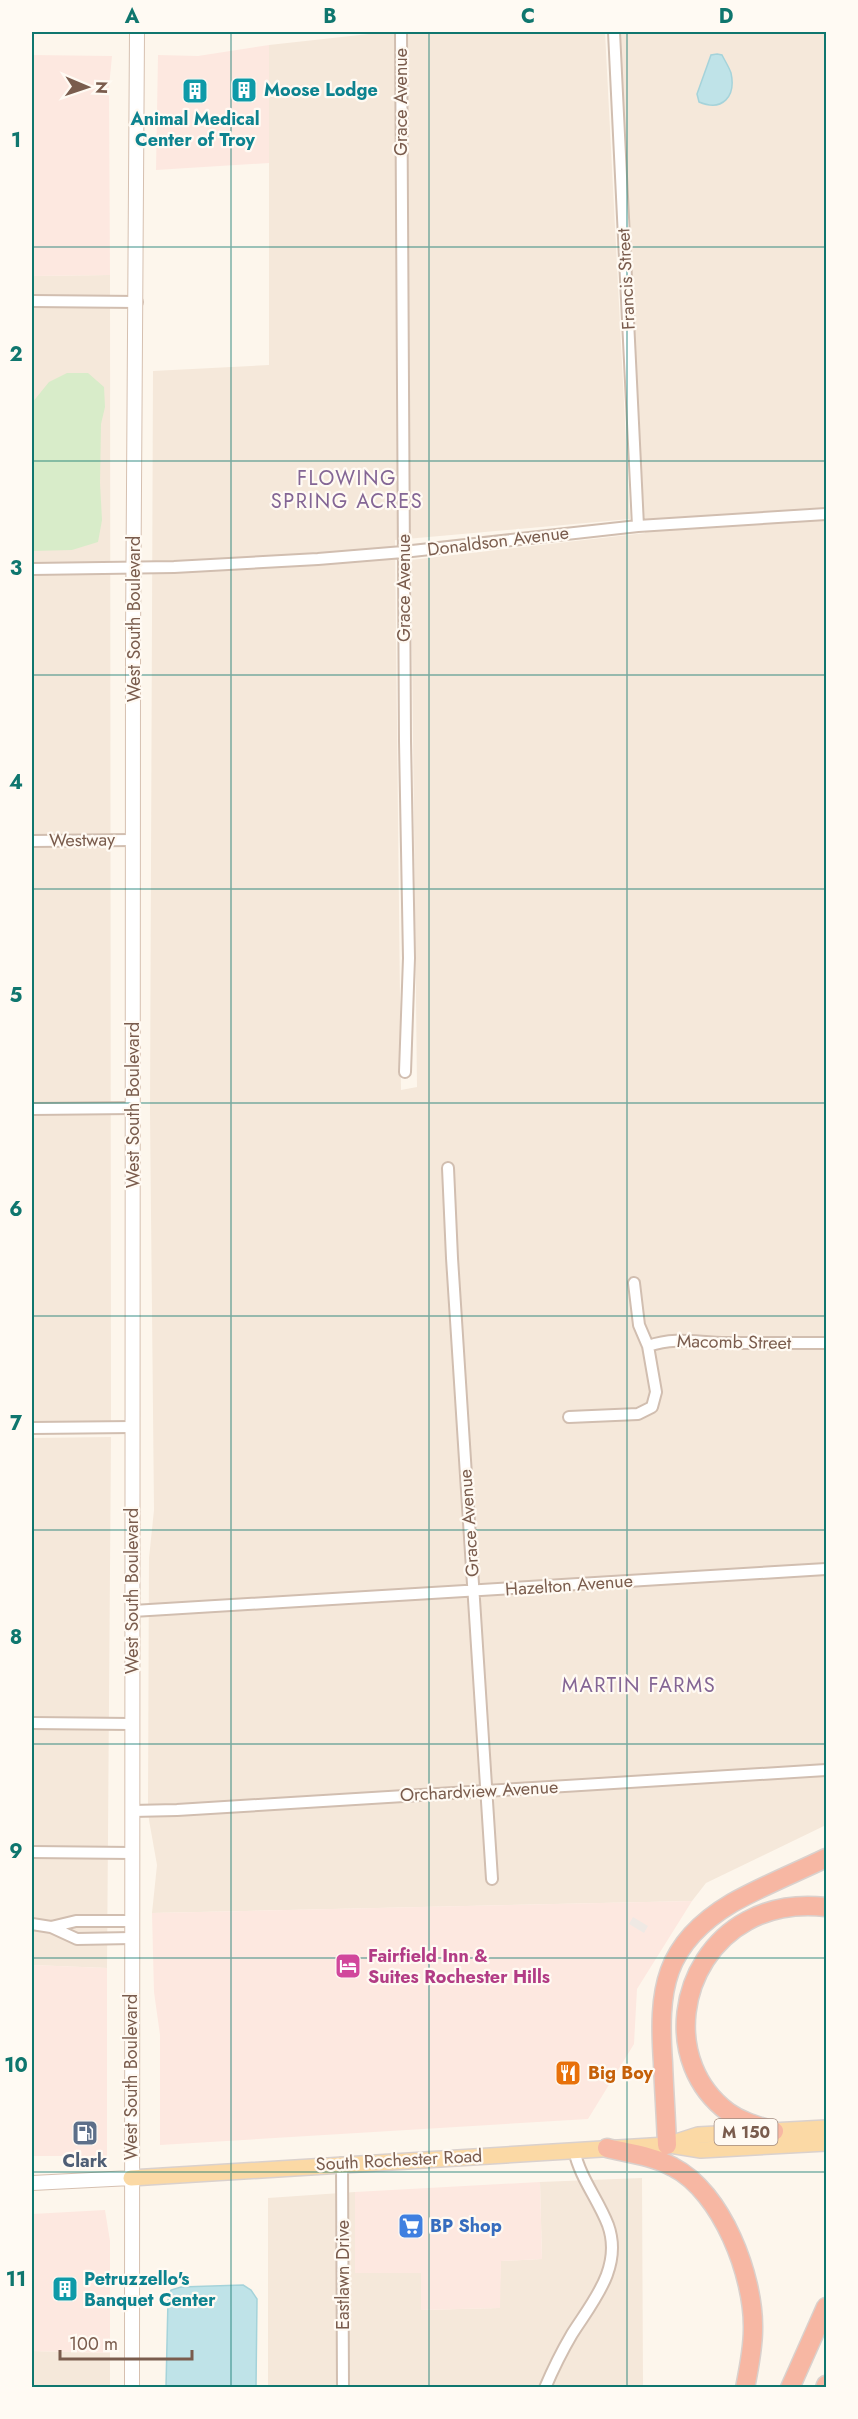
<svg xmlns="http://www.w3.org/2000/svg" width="858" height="2419" font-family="Jost,sans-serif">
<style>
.residential{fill:#f5e8da}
.commercial{fill:#fde8e0}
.industrial{fill:#efe9e4}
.green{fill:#d8ecc9}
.water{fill:#bfe3e8;stroke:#a5d3da;stroke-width:1.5}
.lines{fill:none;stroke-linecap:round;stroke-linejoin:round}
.street-casing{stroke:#d1beb0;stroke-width:14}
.secondary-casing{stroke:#d6c0b0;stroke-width:16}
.primary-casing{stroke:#dad1cd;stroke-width:18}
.highway-casing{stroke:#dad1cd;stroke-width:21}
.street{stroke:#fff;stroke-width:10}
.secondary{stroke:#fff;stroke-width:14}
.primary{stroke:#fbd9a5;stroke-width:15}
.highway{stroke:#f7b7a3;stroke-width:18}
.grid{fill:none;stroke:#0f766e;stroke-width:1.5;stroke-opacity:0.55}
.labels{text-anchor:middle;stroke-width:4.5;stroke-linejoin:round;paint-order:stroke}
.shield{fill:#fffaf3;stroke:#a28b7f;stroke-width:1.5}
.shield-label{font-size:16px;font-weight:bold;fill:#7a5c4d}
.culture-label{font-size:18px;font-weight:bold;fill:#0d838f;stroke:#fffaf3;text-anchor:start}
.street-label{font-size:18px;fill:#7a5c4d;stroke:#fffaf3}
.hotel-label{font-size:18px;font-weight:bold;fill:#b23c85;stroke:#fffaf3;text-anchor:start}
.food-label{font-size:18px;font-weight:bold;fill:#c56008;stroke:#fffaf3;text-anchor:start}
.service-label{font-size:18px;font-weight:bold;fill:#4e5e75;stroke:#fffaf3}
.shop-label{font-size:18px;font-weight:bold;fill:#366cbe;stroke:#fffaf3;text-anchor:start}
.neighbourhood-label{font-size:20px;letter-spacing:1.5px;fill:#846695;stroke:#fffaf3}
.neatline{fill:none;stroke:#0f766e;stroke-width:2}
.grid-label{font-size:20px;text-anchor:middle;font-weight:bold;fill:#0f766e}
</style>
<rect width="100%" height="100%" fill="#fdf6ec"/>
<path class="residential" d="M387,32H605L630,519L395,540L401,1090L417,1087L411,560L645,533L619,32H826V1825L706,1883L692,1901L152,1913L157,1865L149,1820L148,1803L149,1558L154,1510L150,1112L153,371L269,365V45Z
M110,275L111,1422L32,1423V276Z
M111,1437L107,1968L32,1965V1438Z
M642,2178L643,2387L268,2388V2198L355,2192V2272L421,2273L422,2310L499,2308L501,2261L542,2259L540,2182Z
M32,2351L110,2353V2387H32Z"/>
<path class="commercial" d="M269,45V163L156,170L158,55L198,56Z
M32,55L112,56L109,87L110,275L32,276Z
M692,1901L637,1989L634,2044L588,2119L160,2145V2035L154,1992L152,1913Z
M32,1965L107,1968V2156H32Z
M540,2182L542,2259L501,2261L500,2308L421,2310V2273H355V2192Z
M105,2210L110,2241V2353L32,2351V2214Z"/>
<path class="industrial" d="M633,1917L648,1926L644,1933L629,1924Z"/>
<path class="green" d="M67,373H88L104,387L105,407L101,424L100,483L102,520L98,542L72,550L32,551V403L49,382Z"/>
<path class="water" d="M717,54L722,55C725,61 729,67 731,73C736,96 723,112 699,102L697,94L711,55Z
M243,2285L251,2290L257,2299L256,2387H166L168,2300L171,2290L181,2287Z"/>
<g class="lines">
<g class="street-casing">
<path id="street" d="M401,32L405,741L409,958L405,1072
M614,32L638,526
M32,301L137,302
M32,569L174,567L318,559L403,552L638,526L826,514
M32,841L133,840
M32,1109L133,1108
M448,1168L452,1258L492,1879
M634,1283L639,1325L648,1346
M569,1417L638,1414L652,1407L656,1392L648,1346C678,1336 697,1343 727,1343C760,1343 793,1343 826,1343
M32,1428L133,1427
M133,1611L826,1569
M32,1723L131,1724
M132,1811L177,1810L826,1770
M32,1852L132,1853
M32,1924L51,1927
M132,1938L77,1939L51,1927L76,1921H132
M342,2163L343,2388
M545,2388C553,2369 562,2351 572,2334C593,2301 623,2267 608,2225C598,2199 580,2178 574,2150"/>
</g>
<g class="secondary-casing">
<path id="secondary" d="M32,2183L131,2178
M132,2388L133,640L137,32"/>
</g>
<g class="primary-casing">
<path id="primary" d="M670,2145L701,2150L826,2143
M131,2178L667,2145L698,2135L826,2128"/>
</g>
<g class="highway-casing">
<path id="highway" d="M774,2131C758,2126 742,2122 728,2112C662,2063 677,1959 747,1921C772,1907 799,1904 826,1907
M667,2145C666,2117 664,2090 663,2063C658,1990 663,1944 732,1903C762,1886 795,1873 826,1858
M607,2148C628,2153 653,2156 673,2167C722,2192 754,2276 753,2329C753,2349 749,2368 745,2388
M790,2388L826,2307
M825,2388L826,2385"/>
</g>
<use href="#street" class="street"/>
<use href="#secondary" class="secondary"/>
<use href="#primary" class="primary"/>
<use href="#highway" class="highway"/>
</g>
<path class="grid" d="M231,32V2388M429,32V2388M627,32V2388M32,247H826M32,461H826M32,675H826M32,889H826M32,1103H826M32,1316H826M32,1530H826M32,1744H826M32,1958H826M32,2172H826"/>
<defs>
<g id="building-square" transform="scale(1.35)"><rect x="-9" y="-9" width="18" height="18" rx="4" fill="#0f9aa8" stroke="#fffaf3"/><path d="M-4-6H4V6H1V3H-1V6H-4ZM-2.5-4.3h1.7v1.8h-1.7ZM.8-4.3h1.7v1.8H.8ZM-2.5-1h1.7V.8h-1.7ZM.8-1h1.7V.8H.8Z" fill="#fff"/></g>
<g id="hotel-square" transform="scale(1.35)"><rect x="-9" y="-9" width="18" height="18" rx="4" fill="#d1479c" stroke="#fffaf3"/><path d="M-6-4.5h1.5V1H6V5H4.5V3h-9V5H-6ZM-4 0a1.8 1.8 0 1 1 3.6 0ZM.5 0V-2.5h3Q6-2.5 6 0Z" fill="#fff"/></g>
<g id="restaurant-square" transform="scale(1.35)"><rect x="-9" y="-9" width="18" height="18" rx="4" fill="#e8710a" stroke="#fffaf3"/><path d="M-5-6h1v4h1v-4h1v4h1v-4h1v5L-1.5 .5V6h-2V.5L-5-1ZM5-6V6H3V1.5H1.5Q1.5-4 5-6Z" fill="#fff"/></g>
<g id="fuel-square" transform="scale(1.35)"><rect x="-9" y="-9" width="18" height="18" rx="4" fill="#5c6f8a" stroke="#fffaf3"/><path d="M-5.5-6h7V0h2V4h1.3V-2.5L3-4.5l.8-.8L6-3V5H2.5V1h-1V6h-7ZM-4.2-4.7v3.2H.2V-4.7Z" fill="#fff"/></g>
<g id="supermarket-square" transform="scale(1.35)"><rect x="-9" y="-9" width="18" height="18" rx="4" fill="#3f7fe0" stroke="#fffaf3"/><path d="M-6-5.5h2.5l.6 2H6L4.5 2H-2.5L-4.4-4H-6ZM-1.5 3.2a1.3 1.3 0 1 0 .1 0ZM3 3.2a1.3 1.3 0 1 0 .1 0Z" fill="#fff"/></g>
</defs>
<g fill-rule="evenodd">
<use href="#building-square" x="244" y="90"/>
<use href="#building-square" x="195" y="91"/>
<use href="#hotel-square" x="348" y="1966"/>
<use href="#restaurant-square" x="568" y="2073"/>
<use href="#fuel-square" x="85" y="2133"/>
<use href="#supermarket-square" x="411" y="2226"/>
<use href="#building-square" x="65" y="2289"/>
</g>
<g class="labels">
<rect class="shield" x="714.5" y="2119" width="63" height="26" rx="4.5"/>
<g class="shield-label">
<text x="746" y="2138">M 150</text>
</g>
<g class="culture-label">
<text x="264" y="96">Moose Lodge</text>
<text x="195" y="125" text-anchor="middle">Animal Medical<tspan x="195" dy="21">Center of Troy</tspan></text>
<text x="84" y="2285">Petruzzello's<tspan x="84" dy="21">Banquet Center</tspan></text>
</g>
<g class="street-label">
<text transform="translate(401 102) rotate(-90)" y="6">Grace Avenue</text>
<text transform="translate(626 279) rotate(-93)" y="6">Francis Street</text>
<text transform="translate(498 541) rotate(-7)" y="6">Donaldson Avenue</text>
<text transform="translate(404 588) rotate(-90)" y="6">Grace Avenue</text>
<text transform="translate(134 619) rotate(-90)" y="6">West South Boulevard</text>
<text transform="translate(82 840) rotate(-1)" y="6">Westway</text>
<text transform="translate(133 1105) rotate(-90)" y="6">West South Boulevard</text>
<text transform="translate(734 1342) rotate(1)" y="6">Macomb Street</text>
<text transform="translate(469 1523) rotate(-94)" y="6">Grace Avenue</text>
<text transform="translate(569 1585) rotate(-4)" y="6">Hazelton Avenue</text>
<text transform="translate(132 1591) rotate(-90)" y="6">West South Boulevard</text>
<text transform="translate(479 1791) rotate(-3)" y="6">Orchardview Avenue</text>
<text transform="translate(131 2077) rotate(-90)" y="6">West South Boulevard</text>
<text transform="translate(399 2160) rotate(-3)" y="6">South Rochester Road</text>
<text transform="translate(343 2275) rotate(-90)" y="6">Eastlawn Drive</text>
</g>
<g class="hotel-label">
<text x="368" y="1962">Fairfield Inn &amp;<tspan x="368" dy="21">Suites Rochester Hills</tspan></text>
</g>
<g class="food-label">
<text x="588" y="2079">Big Boy</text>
</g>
<g class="service-label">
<text x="85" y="2167">Clark</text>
</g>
<g class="shop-label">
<text x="430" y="2232">BP Shop</text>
</g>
<g class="neighbourhood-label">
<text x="347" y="485">FLOWING<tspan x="347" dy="23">SPRING ACRES</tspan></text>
<text x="639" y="1692">MARTIN FARMS</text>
</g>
</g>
<rect width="858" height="2419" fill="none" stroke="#fffaf3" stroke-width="66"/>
<g transform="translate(87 87) rotate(92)" stroke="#fffaf3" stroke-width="4.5" paint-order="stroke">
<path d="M0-4.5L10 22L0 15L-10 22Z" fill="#7a5c4d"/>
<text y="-9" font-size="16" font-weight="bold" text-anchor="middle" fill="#7a5c4d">N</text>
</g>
<path d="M60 2350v9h132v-9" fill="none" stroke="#7a5c4d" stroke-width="3"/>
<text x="69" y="2350" font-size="18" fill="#7a5c4d" stroke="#fffaf3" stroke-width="4.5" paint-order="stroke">100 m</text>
<rect x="33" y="33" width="792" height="2353" class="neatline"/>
<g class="grid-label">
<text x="132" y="23">A</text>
<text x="330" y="23">B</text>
<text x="528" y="23">C</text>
<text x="726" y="23">D</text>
<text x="16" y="147">1</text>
<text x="16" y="361">2</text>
<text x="16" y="575">3</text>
<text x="16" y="789">4</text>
<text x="16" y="1002">5</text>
<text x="16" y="1216">6</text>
<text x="16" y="1430">7</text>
<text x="16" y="1644">8</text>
<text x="16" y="1858">9</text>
<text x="16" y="2072">10</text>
<text x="16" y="2286">11</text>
</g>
</svg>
